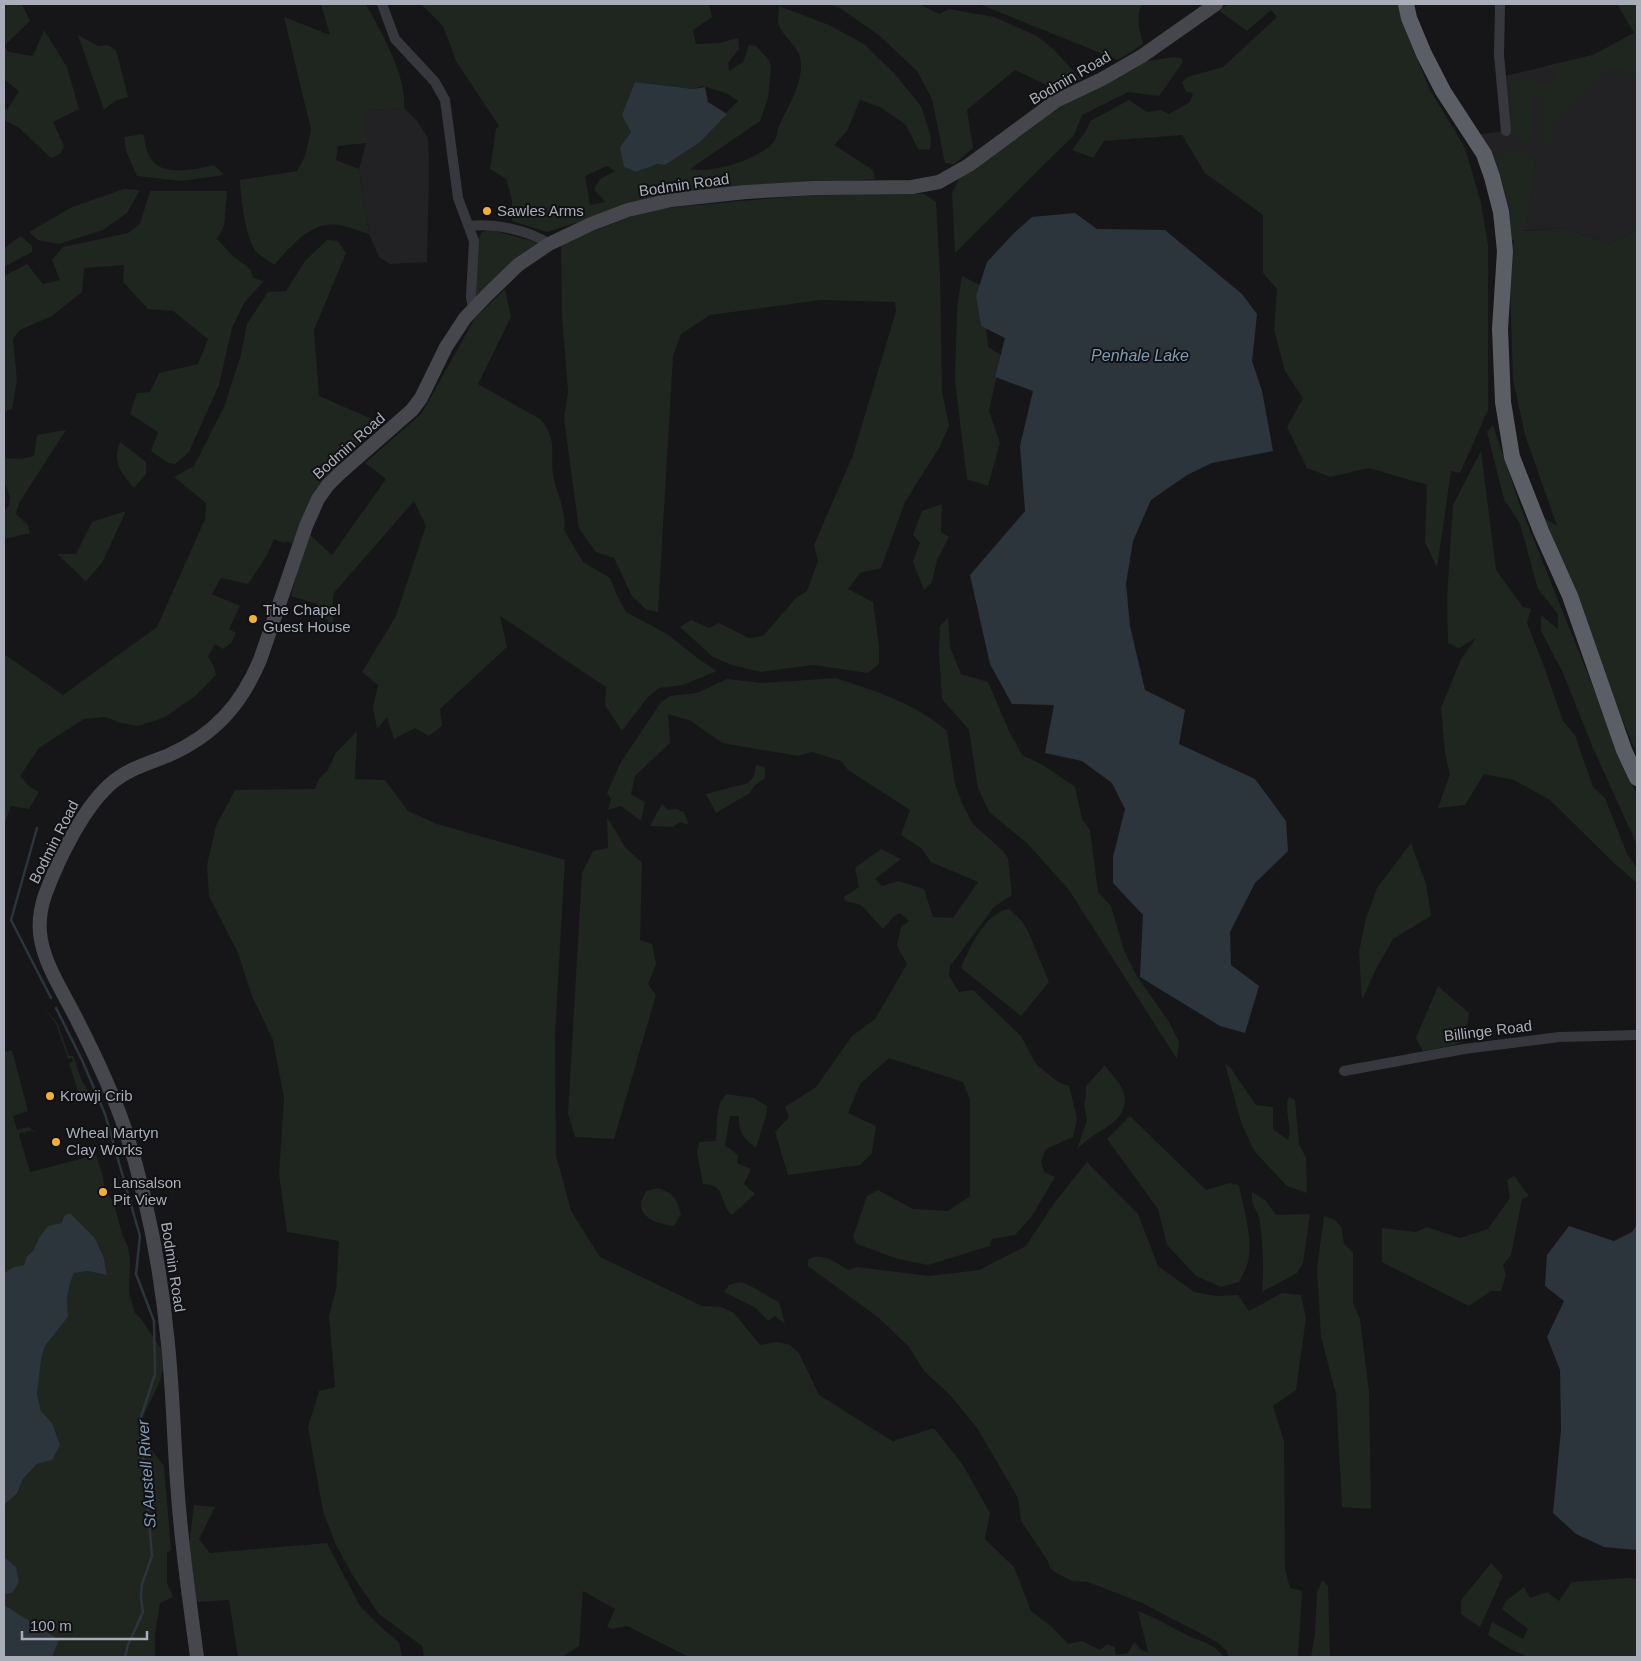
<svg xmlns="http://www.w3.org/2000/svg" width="1641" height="1661" font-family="Helvetica,sans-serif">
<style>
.built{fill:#222225}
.green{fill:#1e261f;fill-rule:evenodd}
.water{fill:#2c353c}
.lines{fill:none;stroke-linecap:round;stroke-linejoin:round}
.stream{stroke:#2c353c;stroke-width:2.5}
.minor{stroke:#37383d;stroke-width:10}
.secondary{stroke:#45474d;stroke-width:14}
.trunk{stroke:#5b5e65;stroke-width:16}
.poi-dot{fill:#f2b134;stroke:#111113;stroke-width:2}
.labels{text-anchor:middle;stroke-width:4;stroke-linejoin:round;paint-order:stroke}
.street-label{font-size:15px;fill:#a8adb8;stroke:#111113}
.poi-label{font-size:15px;fill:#a8adb8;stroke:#111113;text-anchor:start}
.water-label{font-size:16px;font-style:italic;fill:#7f9bb3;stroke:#111113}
</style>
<rect width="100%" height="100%" fill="#161618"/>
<path class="built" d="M1634,33L1637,37V229L1610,244L1563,228L1514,231L1501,212L1480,134L1506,131L1501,77L1593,55Z
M404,108L417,121L428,138L429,172L427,262L390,264L379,257L369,234L359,169L366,143V110Z"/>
<path class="green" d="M4,4H22L30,21L4,46L9,52L33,56L44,30L67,67L79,109L53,122L64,146L60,154L51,158L18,127L4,120V110L8,109L19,91L4,79Z
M321,4H366C381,32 407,76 404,108L366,110V143L338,146L336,160L359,169L369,234C359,231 348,226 338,225C310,221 291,247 274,265C268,260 259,256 255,250C245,237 241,196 240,180L297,171L305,156L311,130L284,17L330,35Z
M421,4H709L712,17L693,30L696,44L719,43L738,38L739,49L728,63L729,71L743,62L749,45L756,46L769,60L771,68L768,98L760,121L690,169C710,174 763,159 775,140C777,137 777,133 778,129C786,108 801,89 801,65C801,46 783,38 779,25C777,20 779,11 779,6L829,25L864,44L893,72L921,106L931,137L930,150L918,149L906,125L880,107L860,100L847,131L834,145L873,170L875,179L735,188L613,211L547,232L512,221V200L506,179L490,169L496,129L499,126L456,61L443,26ZM635,82L693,89L703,86L728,94L738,101L716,123L659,164L636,172L620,147L631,132ZM607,166L615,171L600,179L594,189L605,202L590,205L585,176Z
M828,4H919L939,14L949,9L994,17L1037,36L1053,49L1081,79L1061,92L1015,70L967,110L973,148L954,164L945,163L932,99L917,71L880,36L840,8Z
M979,4H1142C1135,18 1140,30 1143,44L1118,60Z
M1229,4H1399L1405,29L1430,90L1465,148L1481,203L1488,245V410L1460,473L1451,471L1437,568L1425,542L1427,485L1369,468L1330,477L1307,468L1287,427L1303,398L1285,371L1274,330L1277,289L1263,273V215L1205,173L1182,135L1104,141L1093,158L1072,150L1087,129L1090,121L1129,100L1147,112L1161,110L1169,114L1190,102L1193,93L1186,92L1182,82L1187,77L1223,67L1277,17L1271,10L1247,31L1221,12L1220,9Z
M1617,4H1637V79L1623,70H1606L1552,124V140L1544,149L1543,95L1531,96L1532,143L1513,138L1510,80L1557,82V73L1545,66L1593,55L1634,33Z
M78,35L98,46L108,45L116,50L128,97L115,101L104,110Z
M1173,57L1181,58L1183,62L1159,96L1128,92L1082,115L1074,135L955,253L952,193L960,177L1056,110L1140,60L1142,62Z
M143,134C145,141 146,151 150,157C160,178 196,169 214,165L224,175L182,181L137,176L126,151L124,137Z
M1514,149L1526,152L1535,159L1529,211L1524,231L1563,228L1610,244L1637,229V755L1538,514L1557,526L1525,435L1513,380L1510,286L1514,240L1510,241C1509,230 1513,214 1510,205C1506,190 1489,170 1498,154Z
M124,189L140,190L127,213L103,230L59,244L38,240L29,232L72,207Z
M150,191H227L224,226L217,239L232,255L250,269L253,278L264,281L244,303L232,328L219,385L189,452L175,464L168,463L151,451L158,432L130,414L137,393L150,392L159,373L198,364L208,339L173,311L148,309L123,282L124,265L84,268L82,292L52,316L20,330L13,339L17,380L12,409L4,412V276L27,264L43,284L60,280L52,260L63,247L128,233L140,224Z
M833,193L924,194L936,202L940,273L942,391L949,426L939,448L905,502L881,568L860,573L848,589L873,602L879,646V664L868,673L813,665L760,672L732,665L713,657L680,627L691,620L709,628L719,623L749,638L763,636L796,598L807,591L818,561L814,545L853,455L896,311L895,302L821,300L710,315L681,334L673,356L658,612L647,610L632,596L614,558L596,552L579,529L564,419L568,391L562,317L561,243L652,209Z
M487,230L495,231L532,241L537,244L471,302L475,249L481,233Z
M21,236L32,246V252L4,267V248Z
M327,240L338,241L346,253L314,330L319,396L379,422L331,472L310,503L292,544L286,541L284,543L274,539L266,557L248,584L221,578L212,594L240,606L229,629L236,633L232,642L223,649L215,644L208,656L214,667L216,675L194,697L165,717L154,721L138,726L121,723L105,717L84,719L39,748L20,776L30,787L39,792L29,809L11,806L4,826V654L63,695L157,627L205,519L206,503L174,477L194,466L224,407L241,355L247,324L268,292L286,291L305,261Z
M962,276L980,285L976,296L981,326L986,328L988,347L1001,355L989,411L1000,443L988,486L967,479L955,381L957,308Z
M505,289L511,317L478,384L540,419C558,438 550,452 553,474C556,493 567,510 564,530L583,562L610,578L616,593L626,612L667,634L700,660L717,671L683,685L659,688L647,698L622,731L605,705L606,687L500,616L507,647L440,709L442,726L429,736L415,728L394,739L387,717L377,729L373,707L378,685L362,672L396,616L426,526L414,501L333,594V629L317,604L291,596L308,533L332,555L386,479L365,463L422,413L475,318Z
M1493,425L1519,503L1637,796V845L1593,748L1563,673L1541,631V615L1558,629V614L1538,589L1520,524L1504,499L1487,432Z
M66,430L19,503L16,514L28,525L30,533L4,539V512L9,505L10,497L4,481V458L20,459L34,456L37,435Z
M120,442L146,462V474L134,488C121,472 112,464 120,442Z
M1481,451L1496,570L1523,607L1531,609L1527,623L1545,669L1563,721L1575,735L1593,787L1605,798L1627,854L1637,868V883L1615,864L1550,800L1514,780L1484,774L1465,805L1438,808L1450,774L1445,754L1441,708L1461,659L1476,638L1459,648L1448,643L1447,598L1453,505Z
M942,504L941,532L949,537L937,560L932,582L924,590L913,562L920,543L913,535L922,511Z
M126,511L102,563L86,581L57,554H76L92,522Z
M948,618L950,647L961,674L988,682L1009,731L1022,755L1043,765L1075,787L1082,819L1090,830L1098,892L1111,906L1124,950L1135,973L1169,1022L1179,1042L1177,1059L1069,890L1027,843L989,812L978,788L969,730L942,699L939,652L940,626Z
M836,678C876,691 916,704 947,731L955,784L963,805L973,824L1002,850L1008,858L1012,895L994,907L950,966L949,976L959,992L973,990L1021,1036L1036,1064L1058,1082L1069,1086L1077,1118L1073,1137L1046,1149L1041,1162L1044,1172L1055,1177L1032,1216L1015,1235L992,1239L990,1246L928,1265L898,1259L857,1244L853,1237L867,1196L878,1190L913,1209L948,1211L970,1196V1100L963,1082L889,1058L860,1084L848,1113L876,1126L872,1153L860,1165L788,1175L775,1132L789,1117L785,1107L816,1087L852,1036L875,1019L907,964L897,946L901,927L909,921L900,913L894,916L883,929L861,905L845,901L844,897L859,887L855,868L881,849L901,859L875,879L882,886L898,881L924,889L933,917L953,918L978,882L931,862L921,848L901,835L910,810L848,770L841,761L812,752L798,756L722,743L691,721L668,714L670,743L635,776L631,794L645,802L641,821L621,806L608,810L611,799L607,793L621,762L661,702L670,696L697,693L727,679L762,683Z
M357,731L355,779L385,780L408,811L437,824L565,860L555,1034L556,1155L571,1211L600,1257L702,1306L721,1307L734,1313L760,1345L777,1342L790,1345L799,1353L819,1395L894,1442L896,1440L934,1428L963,1465L990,1513L985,1539L1014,1567L1031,1611L1052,1627L1068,1644L1082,1641L1100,1650L1107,1644L1115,1647L1116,1655L1128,1653L1134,1642L1141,1650L1148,1652L1138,1611C1156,1618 1173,1628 1191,1637C1202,1642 1217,1645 1223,1657H689L627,1626L612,1629L607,1627L615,1609L583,1591L579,1646L562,1657H424L422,1646L379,1614L353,1576L336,1545L323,1511L308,1427L319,1391L335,1387L329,1316L336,1290L339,1241L287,1232L279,1174L284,1098L273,1040L252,996L238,953L209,896L207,865L216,826L235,790L315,789L319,779L328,770L335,754Z
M756,765L765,767V778L754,786L750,793L716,813L706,794L748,783L754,776Z
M662,804L668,810L676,809L684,812L689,825L680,822L673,827L650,826Z
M607,817L625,847L642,863L640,940L652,944L656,964L648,984L656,995L614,1139L575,1137L568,1114L582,873L593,851L608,848Z
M1411,843L1426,884L1431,916L1393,939L1376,969L1362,1000L1359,952L1366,918L1377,888Z
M1009,909L1021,920L1028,931L1049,982L1021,1016L961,968C970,947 985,913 1009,909Z
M1438,986L1469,1013L1467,1027L1473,1036L1454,1045L1423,1051L1416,1038Z
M43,1006L58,1024L69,1056H73C78,1068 82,1090 95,1096L100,1094L101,1082L104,1092L100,1097L88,1101L80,1098L69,1063L73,1062L72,1058L68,1059L56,1024Z
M12,1050L28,1111L13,1116L17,1130L28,1127L37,1133L30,1130L29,1132L26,1131L25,1134L21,1132L19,1135L30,1172L96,1155L102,1173L105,1190L114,1203L122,1234L128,1247L130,1259L129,1293L135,1313L141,1319L161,1349L163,1368L160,1381L142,1419L147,1444L164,1466L171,1550L167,1553V1583L173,1597L160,1603L155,1634V1657H4V1505L17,1495L23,1479L37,1464L52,1460V1423L41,1411L37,1394L40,1361L45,1346L68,1317L67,1298L70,1283L74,1273L88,1271L107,1274L104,1258L95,1238L70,1213L62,1223L39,1238L33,1251L27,1256L24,1265L14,1267L4,1273V1052Z
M1225,1064L1230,1067L1256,1105L1273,1107V1129L1288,1140C1293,1126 1283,1110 1289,1097L1295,1100L1299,1145L1306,1157L1307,1193L1287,1186L1255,1152L1242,1125Z
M1105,1065C1110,1073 1120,1082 1123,1091C1132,1117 1106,1127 1090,1138C1085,1142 1081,1145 1077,1149L1087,1120L1084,1106L1086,1095V1086Z
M726,1094L754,1098L767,1106L766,1116L756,1148C744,1138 738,1133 739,1116H730L725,1145L738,1155L737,1163L751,1169L744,1184L755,1194L732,1215C717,1201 728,1185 703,1184L697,1152L699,1142L716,1141C717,1124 715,1107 726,1094Z
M1130,1116L1206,1190L1230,1183L1239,1185C1243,1208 1252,1233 1249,1256C1248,1266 1243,1274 1239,1282L1221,1287L1196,1276L1167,1245L1158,1209L1107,1139Z
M1087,1162L1138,1214L1158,1266L1194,1292L1217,1296L1238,1295L1249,1311L1282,1293L1301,1295L1306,1318L1296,1390L1273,1406L1284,1441L1285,1569L1290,1588L1302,1591L1298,1657H1229L1227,1651L1217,1642L1142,1603L1088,1582L1072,1581L1056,1573L1050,1568L1048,1561L1021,1521L1018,1498L977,1428L951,1396L924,1371L909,1347L879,1318L808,1266V1260C821,1250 837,1264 849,1270L857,1267L929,1276L979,1270L1026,1246L1055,1202Z
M1514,1176L1529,1196L1522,1199L1511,1255L1503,1265L1506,1275L1501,1291H1491L1469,1306L1382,1262V1228L1416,1232L1427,1227L1460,1238L1488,1229L1510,1198L1507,1180Z
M658,1188C674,1194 676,1197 681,1214L674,1226C662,1224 639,1220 641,1202C642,1199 645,1194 646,1191Z
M1252,1192L1266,1201L1276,1215L1310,1214L1303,1263L1297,1273L1262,1292C1264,1269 1263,1245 1260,1222C1258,1209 1251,1208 1252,1192Z
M1324,1216L1335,1220L1341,1227L1344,1244L1353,1252V1303L1360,1319L1369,1392L1371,1509L1342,1507L1336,1394L1321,1337L1317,1268Z
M739,1282C754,1285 765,1296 779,1302L785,1324L775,1316L768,1321L756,1308L724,1292L729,1285Z
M194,1505L215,1507L199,1539L210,1553L327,1543L360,1606L383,1629L399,1642L402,1657H238L229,1600L195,1602L188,1553Z
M1491,1563L1503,1576L1480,1627L1461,1614V1600Z
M1628,1578L1637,1579V1657H1528L1510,1649L1488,1635L1492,1622L1523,1639L1528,1629L1502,1609L1506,1601L1524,1587L1530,1598L1547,1592L1559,1601L1572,1582Z
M1322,1580L1328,1586L1330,1657H1311L1315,1633L1317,1593Z"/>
<path class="water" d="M635,82L693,89L705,87L708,102L727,114L700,142L665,165L658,164L636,172L624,167L620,147L631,132L622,115Z
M1075,213L1097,229L1165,230L1242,294L1257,314L1252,361L1262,391L1273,451L1212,463L1187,475L1151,500L1133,541L1126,584L1130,626L1145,690L1185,710L1179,744L1255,779L1286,821L1288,851L1255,883L1230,932L1231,965L1259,986L1245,1033L1220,1026L1140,977L1143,915L1113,883V857L1125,809L1112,783L1082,761L1045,753L1054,705L1012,704L990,664L970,575L1025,511L1020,446L1033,391L995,377L1005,338L981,326L976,296L987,262L1014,233L1032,217Z
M70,1213L95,1238L104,1258L107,1275L88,1271L74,1273L70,1283L67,1298L68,1317L45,1346L41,1359L37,1394L41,1411L52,1423L60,1445L52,1460L37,1464L23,1479L17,1494L4,1505V1273L14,1267L24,1265L27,1256L33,1251L39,1238L48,1226L62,1223L64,1216Z
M1637,1225V1550L1604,1547L1576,1534L1553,1513L1561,1430L1560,1370L1547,1337L1564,1301L1545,1286L1547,1255L1569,1226L1614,1241L1632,1232Z
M4,1557L16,1567L19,1582L12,1593L4,1594Z
M4,1605L59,1640L52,1657H4Z"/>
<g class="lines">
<path class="stream" d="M37,828L11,920L51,998
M56,1008L82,1060L105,1114L140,1236L136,1274L154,1321L155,1374L140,1420L152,1556L142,1584L141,1597L143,1612L128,1645L125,1657"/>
<path class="minor" d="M382,4L395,39L435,82L445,100L458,198L474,241L471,297L473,309
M1500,4L1499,55L1506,131
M470,226C493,223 529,230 549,244
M1344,1071L1464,1049L1559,1037L1637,1035"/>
<path class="secondary" d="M197,1657C191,1611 184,1564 180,1518C174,1460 174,1402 168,1344C161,1271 148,1199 125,1129C112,1090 94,1053 75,1016C63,992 46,967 41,940C38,925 40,910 45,895C58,860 84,805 114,781C130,768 150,763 169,755C214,735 241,705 260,660L306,526L318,499L328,485L339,474L412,410L421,398L446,347L465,318L488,294L518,265L549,244L591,224L628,210L671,200L746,192L815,188L912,187L939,182L969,165L1056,101L1102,79L1142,56L1216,4"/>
<path class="trunk" d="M1406,4L1409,18L1424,54L1443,91L1484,154L1492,177L1501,212L1505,251L1500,329L1503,402L1512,457L1541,531L1570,596L1624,750L1637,778"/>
</g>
<g class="poi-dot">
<circle cx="487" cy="211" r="5"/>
<circle cx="253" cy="619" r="5"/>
<circle cx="50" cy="1096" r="5"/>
<circle cx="56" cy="1142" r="5"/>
<circle cx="103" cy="1192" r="5"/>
</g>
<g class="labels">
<g class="street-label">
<text transform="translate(1070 78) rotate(-30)" y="5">Bodmin Road</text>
<text transform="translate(684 185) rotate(-8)" y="5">Bodmin Road</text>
<text transform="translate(349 446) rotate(-42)" y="5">Bodmin Road</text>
<text transform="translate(54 842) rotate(-63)" y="5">Bodmin Road</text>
<text transform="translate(1488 1031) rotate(-7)" y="5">Billinge Road</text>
<text transform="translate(173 1267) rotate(81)" y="5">Bodmin Road</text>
</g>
<g class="poi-label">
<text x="497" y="216">Sawles Arms</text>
<text x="263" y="615">The Chapel<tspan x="263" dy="17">Guest House</tspan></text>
<text x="60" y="1101">Krowji Crib</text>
<text x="66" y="1138">Wheal Martyn<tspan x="66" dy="17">Clay Works</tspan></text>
<text x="113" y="1188">Lansalson<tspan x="113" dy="17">Pit View</tspan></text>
</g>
<g class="water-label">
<text x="1140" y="361">Penhale Lake</text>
<text transform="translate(146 1474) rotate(-94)" y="6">St Austell River</text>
</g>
</g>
<rect width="1641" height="1661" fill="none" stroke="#a8adb8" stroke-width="10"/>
<path d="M22 1631v8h125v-8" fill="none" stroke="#a8adb8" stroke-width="2.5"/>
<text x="30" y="1631" font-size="15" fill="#a8adb8" stroke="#111113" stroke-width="4" paint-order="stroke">100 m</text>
</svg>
